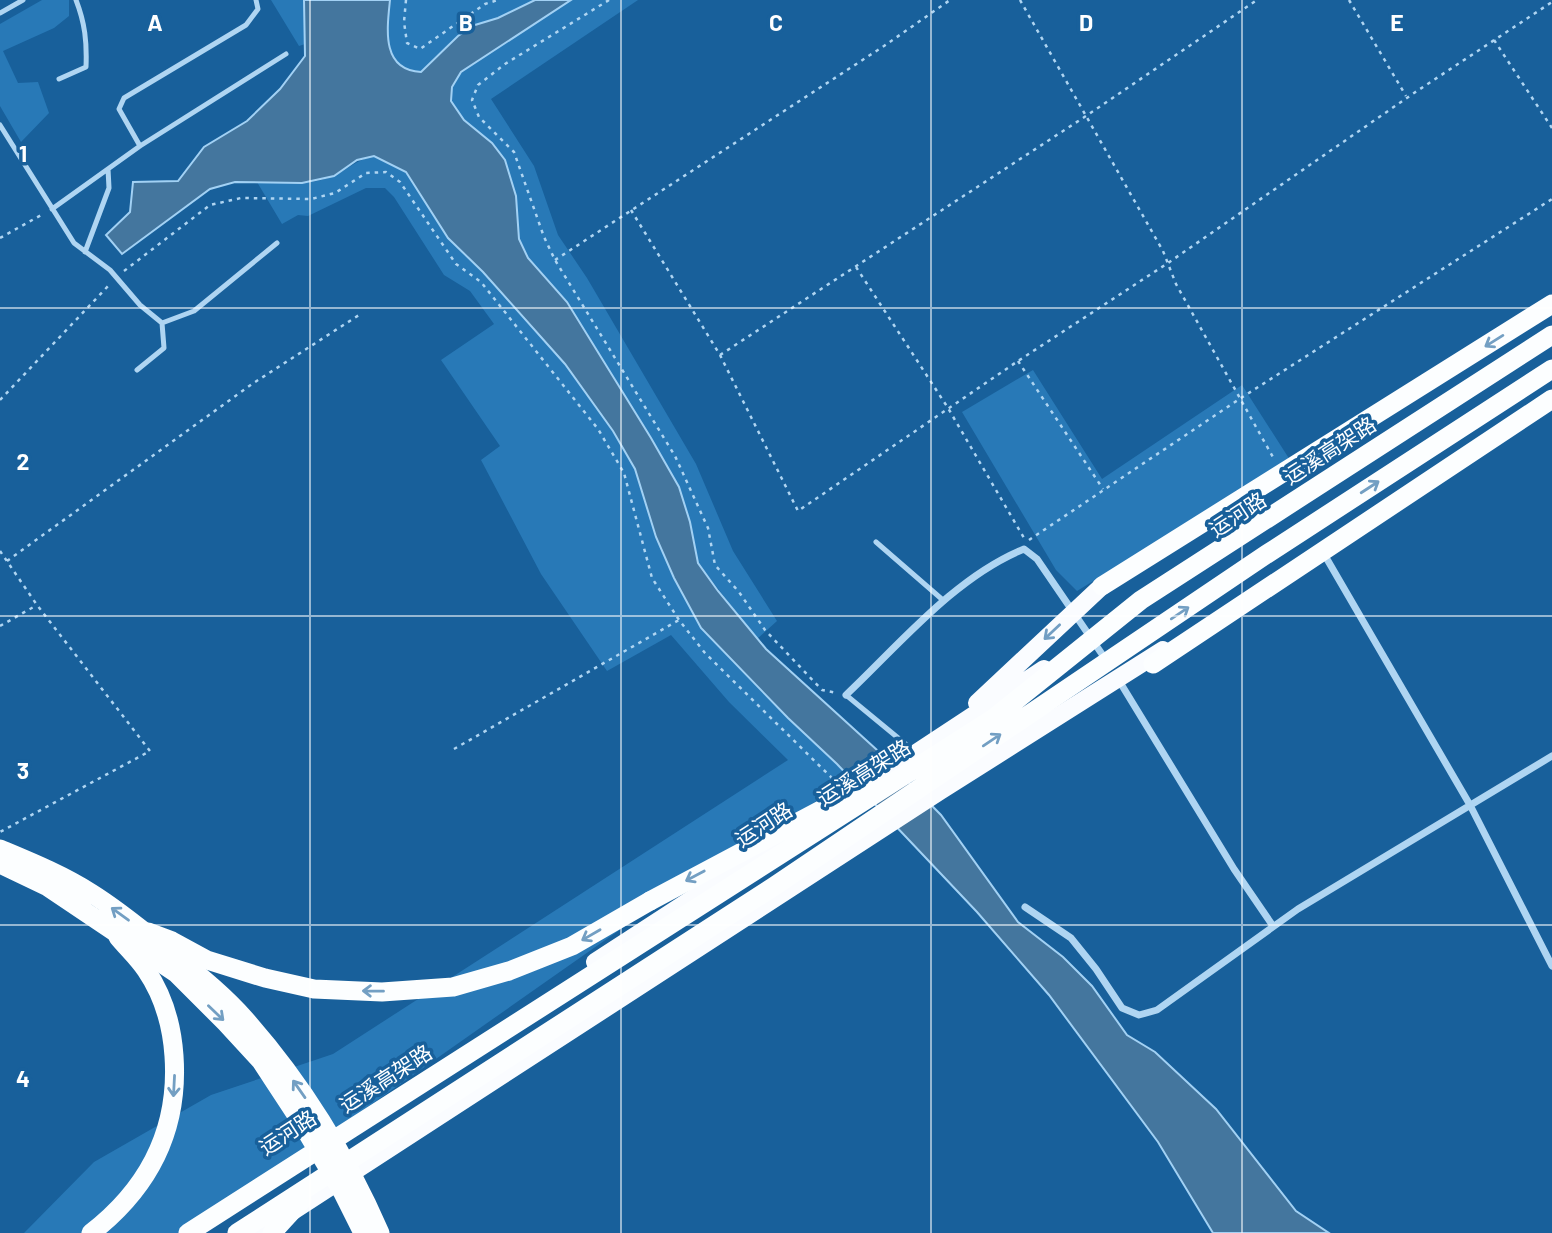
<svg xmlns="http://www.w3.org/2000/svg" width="1552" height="1233" font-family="Barlow,'Noto Sans SC',sans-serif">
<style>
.green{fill:#2879b7}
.water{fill:#44769e;stroke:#a2d1f4;stroke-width:2}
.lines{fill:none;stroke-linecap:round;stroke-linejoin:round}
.path{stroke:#afd5f2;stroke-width:2.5;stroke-dasharray:3.5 5;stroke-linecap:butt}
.service{stroke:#afd5f2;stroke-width:5}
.minor{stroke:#afd5f2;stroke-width:7}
.primary{stroke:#fafcff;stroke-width:18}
.trunk{stroke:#fcfeff;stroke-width:19}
.trunk-bridge{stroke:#fcfeff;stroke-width:19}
.oneway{stroke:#739fc3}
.oneway2{stroke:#729ec3}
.grid{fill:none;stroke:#fff;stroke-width:2;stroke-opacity:0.55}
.labels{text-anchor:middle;stroke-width:7;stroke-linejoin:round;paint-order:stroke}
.street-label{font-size:21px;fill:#fff;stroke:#18609b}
.grid-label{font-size:23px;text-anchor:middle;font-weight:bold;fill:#fff;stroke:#18609b;stroke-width:7;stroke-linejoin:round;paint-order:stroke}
</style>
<rect width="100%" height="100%" fill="#18609b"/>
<path class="green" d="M42,0H69V16L54,28L3,51L18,83L38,82L49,113L21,142L0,106V24Z
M271,0H304L305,44L299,46Z
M390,0H535L498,18L475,25L436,56L421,72C381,70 387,29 390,0Z
M571,0H638L491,99L534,166L558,235L587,278L696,464L733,551L777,621L757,639L698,563L690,522L679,487L651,438L567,302L528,258L519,239L516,196L492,143L464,120L451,101L452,87L461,72Z
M374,156L406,172L565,364L613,431L635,469L656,537L674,578L851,779L678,889L188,1233H24L94,1162L211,1095L333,1054L788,760L729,702L671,635L607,671L541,574L481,460L500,446L441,360L494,324L470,291L444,275L394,197L385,188H366L308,216L298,215L282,224L257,182C282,183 311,186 334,176C350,168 354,161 374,156Z
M1033,370L1102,479L1242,385L1290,460L1077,591L1056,570L962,412Z"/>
<path class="water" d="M304,0H390C387,29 381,70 421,72L458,36L475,25L498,18L535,0H571L461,72L452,87L451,101L464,120L492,143L505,160L516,196L519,239L528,258L567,302L651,438L679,487L690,522L698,563L718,591L766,649L877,750L941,815L1018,922L1063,957L1092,986L1127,1035L1155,1052L1216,1109L1296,1211L1329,1233H1213L1158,1142L1049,995L977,912L837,764L788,718L701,628L674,578L656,537L635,469L613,431L565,364L483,272L448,238L406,172L374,156L357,160L334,176L302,183L235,182L210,189L122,254L106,235L130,212L133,182L178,181L204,147L247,121L280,89L305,56Z"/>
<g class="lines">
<path class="path" d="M406,0L404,22L407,43L420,49L485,4L498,0
M609,0L505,64L478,85L472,100L479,117L514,152L544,237L555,260L675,456L708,528L715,565L739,592L765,630L822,690L837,693
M1020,0L1163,251L1176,284L1274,459
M1349,0L1406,96
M1494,40L1552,128
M631,210L720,355L798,511L1018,361L1168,263L1414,93L1552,2
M0,238L43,214
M555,260L884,46L950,0
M856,267L948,408L1024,538
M124,271L210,205L241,198L311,199L335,193L366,173L386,172L400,182L456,264L481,282L598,429L624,473L652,578L679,620L705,653L837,783
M720,355L1086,116L1257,0
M1018,361L1103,489
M0,400L111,283
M1029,540L1241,398L1552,199
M0,551L37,605L150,751L0,832
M7,561L252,384L359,315
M0,626L37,605
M454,749L679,620"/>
<path class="service" d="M0,13L23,0
M59,79L86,67C87,42 85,23 76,0
M0,125L74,243L110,270L140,305L162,323L194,311L277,243
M140,146L119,109L124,98L246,25L258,9L256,0
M52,209L140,146L286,54
M85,252L109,188L108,169
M137,370L164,348L162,323
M876,542L944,601
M846,695L914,751"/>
<path class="minor" d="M1324,554L1470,805L1552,966
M1118,679L1234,869L1273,926
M846,695C900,644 955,577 1024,549L1037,559L1106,660
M1025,907L1071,938L1096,969L1122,1008L1139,1015L1157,1010L1298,909L1552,756"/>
<path class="primary" d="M977,703L1102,586
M854,794L1044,669
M595,962L795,832
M259,1233L940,791L1163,650"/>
<path class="trunk" d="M148,932L172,941L207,960L265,978L314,989L382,992L453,987L509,971L572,946L650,901
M91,1233C149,1188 179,1129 174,1056C172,1026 163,995 146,970C138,958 127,948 118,937"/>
<path class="trunk-bridge" d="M1102,586L1552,304
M1153,664L1552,399
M0,849C31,862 63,875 91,893C120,911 146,933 172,954C197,973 223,994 244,1018C300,1081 346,1155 380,1233
M0,864L48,887L176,973L226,1023L261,1061L299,1119L343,1193L363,1233
M650,901L866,786
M188,1233L994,718L1141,600L1552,335
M237,1233L773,887L1267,554L1552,369
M272,1233L302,1200"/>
</g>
<defs><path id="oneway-shaft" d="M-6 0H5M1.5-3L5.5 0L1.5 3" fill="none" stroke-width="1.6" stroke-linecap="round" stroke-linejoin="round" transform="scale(1.75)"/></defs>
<g class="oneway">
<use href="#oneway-shaft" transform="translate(1494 341) rotate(148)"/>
<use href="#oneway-shaft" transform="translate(1370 487) rotate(-33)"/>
<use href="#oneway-shaft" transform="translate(1180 613) rotate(-34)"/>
<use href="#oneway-shaft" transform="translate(992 740) rotate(-34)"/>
<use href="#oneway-shaft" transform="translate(695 876) rotate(152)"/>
<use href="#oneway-shaft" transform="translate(120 914) rotate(-144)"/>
<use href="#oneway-shaft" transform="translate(591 935) rotate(150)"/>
<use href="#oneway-shaft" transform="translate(373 991) rotate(-179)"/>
<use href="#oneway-shaft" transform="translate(216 1013) rotate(44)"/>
<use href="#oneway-shaft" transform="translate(174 1086) rotate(93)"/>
<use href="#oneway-shaft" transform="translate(299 1089) rotate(-125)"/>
</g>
<use class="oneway2" href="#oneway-shaft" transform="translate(1052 632) rotate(137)"/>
<path class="grid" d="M310,0V1233M621,0V1233M931,0V1233M1242,0V1233M0,308H1552M0,616H1552M0,925H1552"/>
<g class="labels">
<g class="street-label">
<text transform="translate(1330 451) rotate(-33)" y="7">运溪高架路</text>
<text transform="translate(1238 515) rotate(-33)" y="7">运河路</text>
<text transform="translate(864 773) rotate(-32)" y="7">运溪高架路</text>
<text transform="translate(764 825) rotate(-33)" y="7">运河路</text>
<text transform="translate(386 1079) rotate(-33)" y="7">运溪高架路</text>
<text transform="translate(288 1133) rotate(-33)" y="7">运河路</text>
</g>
</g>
<g class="grid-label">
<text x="155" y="31">A</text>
<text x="466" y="31">B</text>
<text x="776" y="31">C</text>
<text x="1086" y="31">D</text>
<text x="1397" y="31">E</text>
<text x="23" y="162">1</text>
<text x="23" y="470">2</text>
<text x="23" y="779">3</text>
<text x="23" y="1087">4</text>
</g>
</svg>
